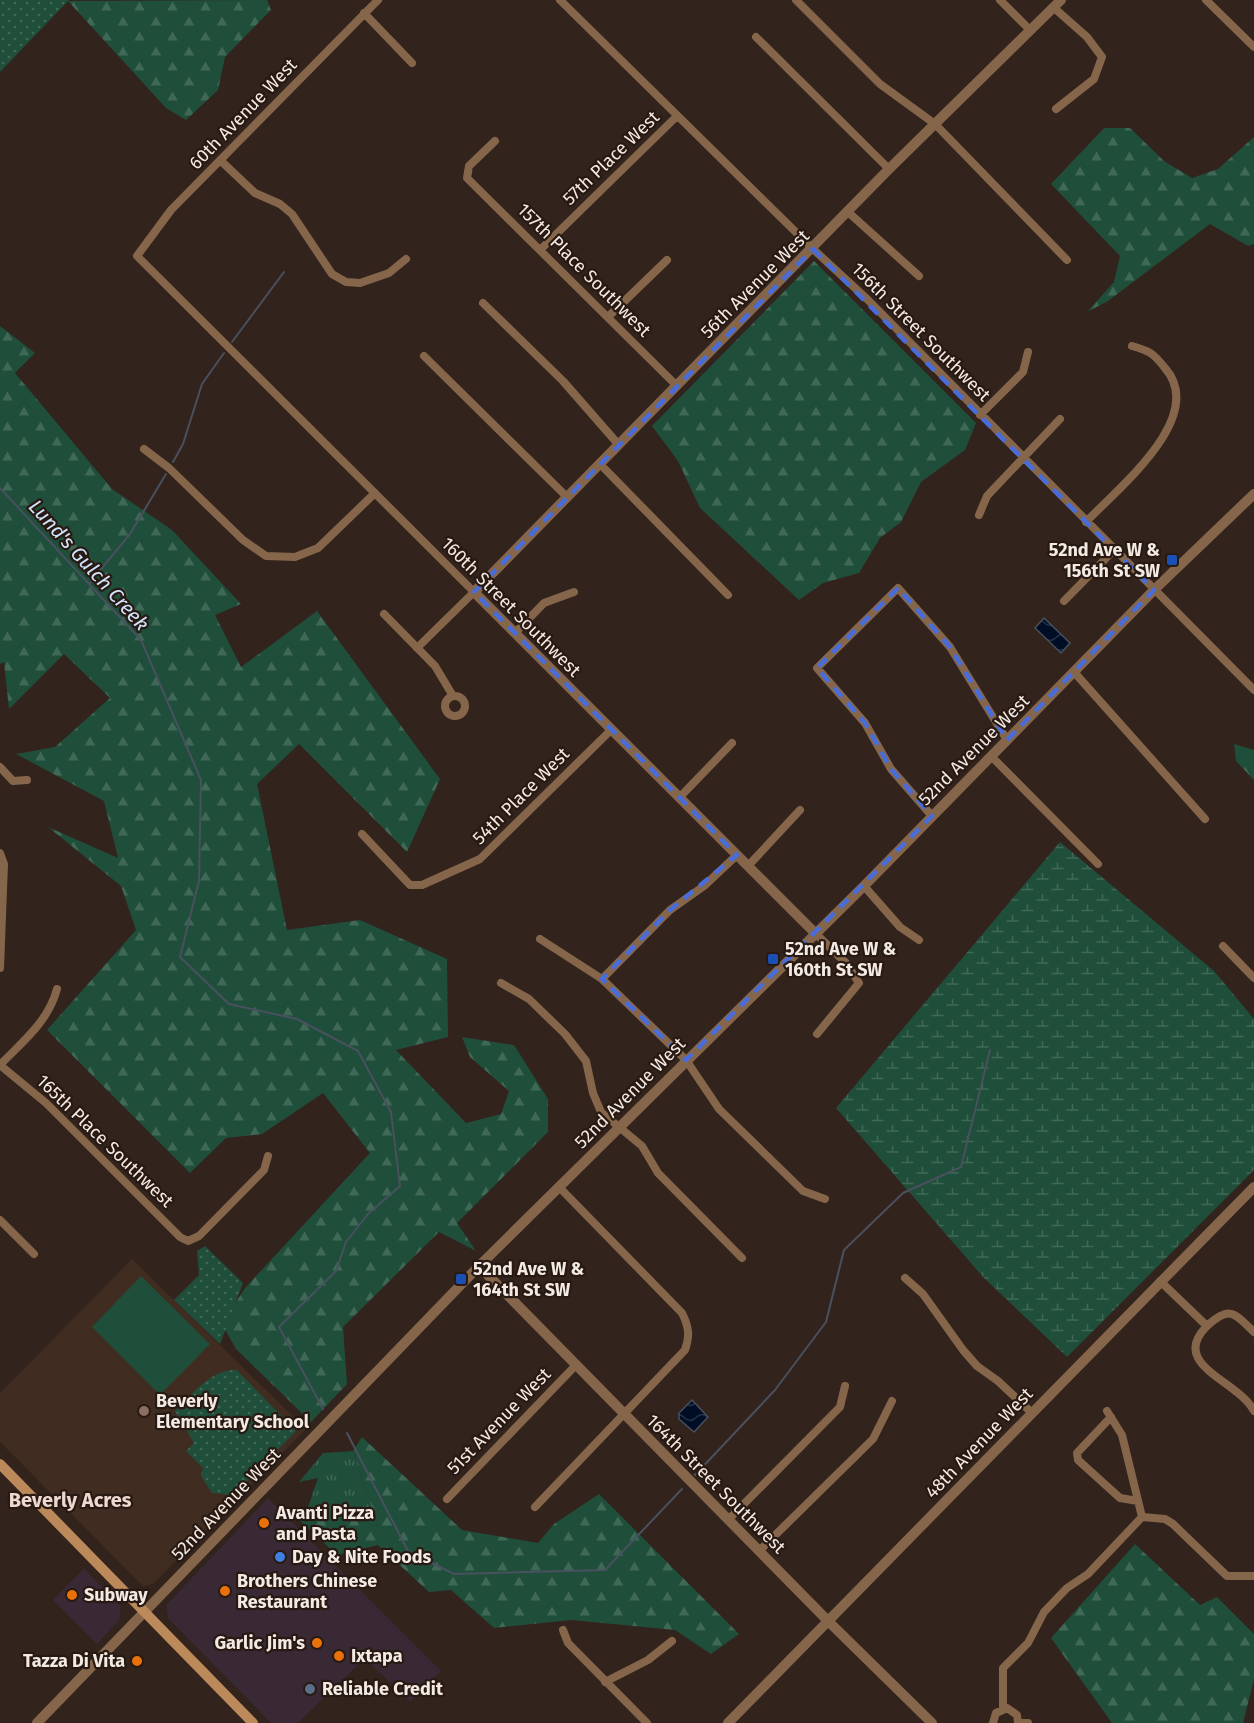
<svg xmlns="http://www.w3.org/2000/svg" width="1254" height="1723" font-family="'Fira Sans',sans-serif">
<style>
.commercial{fill:#382935}
.built{fill:#402c21}
.grass{fill:url(#grass-tufts)}
.forest{fill:url(#forest-firs)}
.wetland{fill:url(#wetland-marsh)}
.park{fill:url(#park-dots)}
.pitch{fill:#1f4e3b}
.water{fill:url(#water-waves);stroke:#49505e;stroke-width:1.5}
.lines{fill:none;stroke-linecap:round;stroke-linejoin:round}
.stream{stroke:#49505e;stroke-width:2}
.minor{stroke:#86664a;stroke-width:8}
.tertiary{stroke:#86664a;stroke-width:10}
.secondary{stroke:#bc895b;stroke-width:10}
.marked{fill:none;stroke:#486dda;stroke-width:4.5;stroke-dasharray:12 8;stroke-linejoin:round}
.transit-dot{fill:#1a4fb4;stroke:#281a12;stroke-width:2}
.education-dot{fill:#8d6e63;stroke:#281a12;stroke-width:2}
.food-dot{fill:#e8710a;stroke:#281a12;stroke-width:2}
.shop-dot{fill:#3f7fe0;stroke:#281a12;stroke-width:2}
.service-dot{fill:#5c6f8a;stroke:#281a12;stroke-width:2}
.labels{text-anchor:middle;stroke-width:4.5;stroke-linejoin:round;paint-order:stroke}
.street-label{font-size:18px;fill:#f4eae4;stroke:#281a12}
.poi-label{font-size:18px;font-weight:bold;fill:#f4eae4;stroke:#281a12;text-anchor:start}
.water-label{font-size:20px;font-style:italic;fill:#d1e5fd;stroke:#281a12}
.neighbourhood-label{font-size:20px;font-weight:bold;fill:#edd9cf;stroke:#281a12}
</style>
<defs>
<pattern id="grass-tufts" width="24" height="20" patternUnits="userSpaceOnUse" patternTransform="scale(1.5)"><rect width="24" height="20" fill="#1f4e3b"/><path d="M3 7l-1-3M5 7V3M7 7l1-3M15 17l-1-3M17 17v-4M19 17l1-3" fill="none" stroke="#406857"/></pattern>
<pattern id="forest-firs" width="22" height="20" patternUnits="userSpaceOnUse" patternTransform="scale(1.5)"><rect width="22" height="20" fill="#1f4e3b"/><path d="M5 1l3.5 6h-7zM16 11l3.5 6h-7z" fill="#406857"/></pattern>
<pattern id="wetland-marsh" width="20" height="14" patternUnits="userSpaceOnUse" patternTransform="scale(1.5)"><rect width="20" height="14" fill="#1f4e3b"/><path d="M1 5h8M5 5V1M11 12h8M15 12V8" fill="none" stroke="#406857"/></pattern>
<pattern id="park-dots" width="8" height="8" patternUnits="userSpaceOnUse" patternTransform="scale(1.5)"><rect width="8" height="8" fill="#1f4e3b"/><path d="M2 2h.1M6 6h.1" fill="none" stroke="#406857" stroke-width="1.8" stroke-linecap="round"/></pattern>
<pattern id="water-waves" width="16" height="10" patternUnits="userSpaceOnUse" patternTransform="scale(1.5)"><rect width="16" height="10" fill="#000e25"/><path d="M0 5q4-4 8 0t8 0" fill="none" stroke="#263144"/></pattern>
</defs>
<rect width="100%" height="100%" fill="#32231c"/>
<path class="commercial" d="M268,1498L441,1671L410,1702L365,1658L298,1723H271L168,1618L166,1605Z
M84,1568L121,1607L119,1620L97,1644L53,1600Z"/>
<path class="built" d="M132,1259L306,1429L153,1584L143,1586L0,1442V1393Z"/>
<path class="grass" d="M353,1451L378,1526L308,1507L318,1478L299,1482L323,1453Z"/>
<path class="forest" d="M267,0L271,10L225,57L218,90L186,120L166,108L68,1Z
M1104,128H1130L1164,161L1192,178L1218,169L1254,137V244L1248,246L1210,224L1108,301L1087,312L1114,282L1120,256L1051,184Z
M814,261L976,423L965,450L921,482L901,522L880,538L859,573L823,583L799,600L700,508L678,461L652,426Z
M0,326L35,353L15,373L112,489L172,530L241,604L215,615L241,667L317,611L440,779L407,852L299,744L257,784L287,930L360,920L447,959L448,1037L396,1050L466,1123L501,1114L509,1091L470,1057L462,1037L514,1045L548,1099V1132L457,1223L476,1251L439,1232L343,1327L347,1384L311,1422L236,1349L222,1324L245,1288L370,1153L323,1093L262,1134L226,1138L190,1173L47,1030L136,930L121,886L48,827L118,858L104,801L16,754L55,747L110,698L64,654L9,709L4,662L0,664Z
M1234,744L1254,750V780L1236,761Z
M362,1437L462,1530L538,1543L554,1524L599,1494L739,1634L711,1654L675,1630L571,1620L494,1628L451,1590L429,1592L378,1545L337,1555L297,1518L308,1507L378,1526L353,1451Z
M1135,1544L1200,1605L1217,1597L1254,1634V1679L1243,1723H1112L1051,1638Z"/>
<path class="wetland" d="M1060,842L1214,971L1254,1019V1170L1067,1357L984,1278L836,1108Z"/>
<path class="park" d="M0,0H69L0,72Z
M205,1246L243,1283L220,1344L174,1300L199,1275L197,1251Z
M237,1370L296,1431L234,1495L212,1493L201,1476L203,1468L186,1451L194,1443L175,1411C193,1394 210,1369 237,1370Z"/>
<path class="pitch" d="M141,1276L210,1344L160,1395L92,1327Z"/>
<path class="water" d="M1044,618L1070,643L1061,653L1035,628Z
M692,1400L708,1417L694,1432L679,1419V1413Z"/>
<g class="lines">
<path class="stream" d="M232,342L284,272
M173,462L183,444L202,384L224,353
M0,488L141,640L201,780L199,881L180,957L229,1004L297,1019L358,1051L391,1112L400,1186L368,1214L346,1242L336,1271L279,1327L323,1409
M89,584L130,534L166,474
M347,1433L408,1551L454,1574L605,1570L682,1489
M695,1475L775,1390L826,1322L844,1250L903,1193L961,1167L990,1050"/>
<path class="minor" d="M378,0L171,210L137,256L474,592L417,648
M560,0L813,249L868,300L1254,690
M796,0L880,84L935,124L1067,260
M1000,0L1030,30
M1206,0L1254,47
M1053,7L1087,37L1102,57L1094,79L1056,109
M364,13L412,63
M756,37L889,169
M495,141L469,166L467,178L677,386
M220,160L255,193L280,204L292,214L332,274L346,282L360,283L389,273L406,259
M848,212L919,276
M541,249L677,116
M483,303L563,381L618,444
M609,316L667,260
M424,356L566,496
M980,415L1023,372L1028,352
M144,449L169,468L243,540L266,556L295,557L318,548L375,493
M599,463L728,595
M979,515L987,496L1060,419
M1086,522C1118,488 1208,417 1165,368C1153,353 1150,351 1132,346
M1064,601L1114,550
M384,614L435,666L453,696
M515,633L544,603L574,592
M1074,672L1205,819
M445 706a10 10 0 1 1 20 0a10 10 0 1 1-20 0Z
M991,756L1098,864
M0,767L13,781L27,780
M679,798L732,743
M932,816L891,769L865,723L817,668L898,588L950,647L1007,740
M362,834L410,885H422L480,859L611,730
M0,853L4,864L0,968
M748,866L800,810
M864,886L900,927L919,940
M816,934L846,963L859,983L817,1034
M540,939L602,979L686,1060L719,1109L803,1191L825,1199
M1223,946L1254,978
M602,979L670,910L704,886L737,855
M501,983L529,999L565,1034L586,1061L593,1093L601,1112L642,1146L658,1173L742,1258
M57,989C48,1022 23,1041 0,1065L46,1103L180,1237L188,1241L199,1236L264,1170L268,1156
M0,1220L34,1254
M905,1278L923,1294L963,1350L977,1366L998,1381L1032,1413
M1160,1281L1207,1326C1230,1305 1234,1313 1254,1332
M1207,1326C1168,1365 1238,1380 1254,1411
M1107,1411L1122,1435L1142,1517
M1111,1417L1077,1453L1078,1460L1120,1498L1138,1501
M447,1499L576,1365
M535,1507L685,1350C690,1336 689,1327 682,1313L559,1187
M728,1520L840,1407L845,1386
M759,1551L873,1439L892,1401
M563,1630L568,1643L647,1723
M605,1682L648,1660L672,1641
M1003,1708V1668L1028,1643L1044,1612L1067,1588L1088,1574L1142,1517L1165,1519L1173,1524L1227,1576H1254
M993,1723L996,1713L1007,1708L1017,1715L1018,1723
M1018,1723H1028"/>
<path class="tertiary" d="M816,934L474,592L889,169L1061,0
M479,1266L829,1622L932,1723
M37,1723L479,1266L864,886L1154,590L1254,494
M728,1723L1254,1187"/>
<path class="secondary" d="M0,1464L253,1723"/>
</g>
<path class="marked" d="M813,249L1154,590L1007,740L950,647L898,588L817,668L865,723L891,769L932,816L686,1060L602,979L670,910L737,855L474,592Z"/>
<g class="transit-dot">
<rect x="1166" y="554" width="12" height="12" rx="3"/>
<rect x="767" y="953" width="12" height="12" rx="3"/>
<rect x="455" y="1273" width="12" height="12" rx="3"/>
</g>
<circle class="education-dot" cx="144" cy="1411" r="6"/>
<g class="food-dot">
<circle cx="264" cy="1523" r="6"/>
<circle cx="225" cy="1591" r="6"/>
<circle cx="72" cy="1595" r="6"/>
<circle cx="317" cy="1643" r="6"/>
<circle cx="339" cy="1656" r="6"/>
<circle cx="137" cy="1661" r="6"/>
</g>
<circle class="shop-dot" cx="280" cy="1557" r="6"/>
<circle class="service-dot" cx="310" cy="1689" r="6"/>
<g class="labels">
<g class="street-label">
<text transform="translate(243 114) rotate(-46)" y="6">60th Avenue West</text>
<text transform="translate(611 158) rotate(-44)" y="6">57th Place West</text>
<text transform="translate(584 270) rotate(45)" y="6">157th Place Southwest</text>
<text transform="translate(755 284) rotate(-45)" y="6">56th Avenue West</text>
<text transform="translate(921 332) rotate(45)" y="6">156th Street Southwest</text>
<text transform="translate(511 607) rotate(45)" y="6">160th Street Southwest</text>
<text transform="translate(974 750) rotate(-45)" y="6">52nd Avenue West</text>
<text transform="translate(521 796) rotate(-45)" y="6">54th Place West</text>
<text transform="translate(630 1093) rotate(-45)" y="6">52nd Avenue West</text>
<text transform="translate(105 1141) rotate(44)" y="6">165th Place Southwest</text>
<text transform="translate(499 1421) rotate(-46)" y="6">51st Avenue West</text>
<text transform="translate(979 1443) rotate(-46)" y="6">48th Avenue West</text>
<text transform="translate(716 1484) rotate(45)" y="6">164th Street Southwest</text>
<text transform="translate(226 1504) rotate(-46)" y="6">52nd Avenue West</text>
</g>
<g class="poi-label">
<text x="1160" y="556" text-anchor="end">52nd Ave W &amp;<tspan x="1160" dy="21">156th St SW</tspan></text>
<text x="785" y="955">52nd Ave W &amp;<tspan x="785" dy="21">160th St SW</tspan></text>
<text x="473" y="1275">52nd Ave W &amp;<tspan x="473" dy="21">164th St SW</tspan></text>
<text x="156" y="1407">Beverly<tspan x="156" dy="21">Elementary School</tspan></text>
<text x="276" y="1519">Avanti Pizza<tspan x="276" dy="21">and Pasta</tspan></text>
<text x="292" y="1563">Day &amp; Nite Foods</text>
<text x="237" y="1587">Brothers Chinese<tspan x="237" dy="21">Restaurant</tspan></text>
<text x="84" y="1601">Subway</text>
<text x="305" y="1649" text-anchor="end">Garlic Jim's</text>
<text x="351" y="1662">Ixtapa</text>
<text x="125" y="1667" text-anchor="end">Tazza Di Vita</text>
<text x="322" y="1695">Reliable Credit</text>
</g>
<g class="water-label">
<text transform="translate(89 565) rotate(48)" y="7">Lund's Gulch Creek</text>
</g>
<g class="neighbourhood-label">
<text x="70" y="1507">Beverly Acres</text>
</g>
</g>
</svg>
